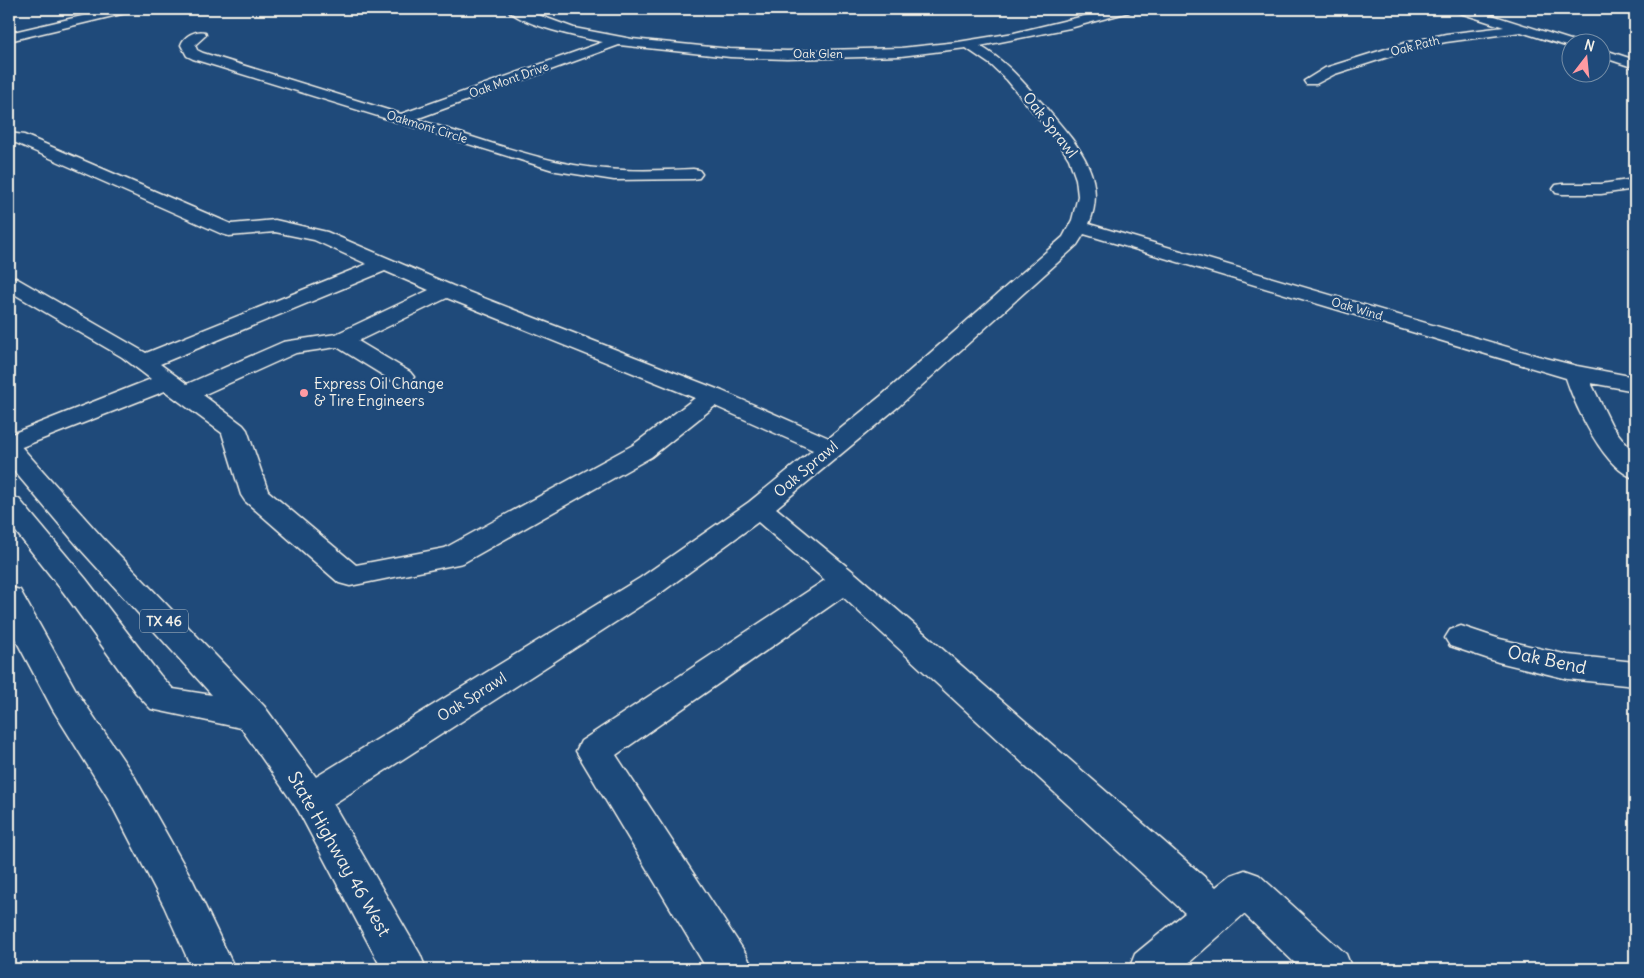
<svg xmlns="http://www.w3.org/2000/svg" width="1644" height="978" font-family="Delius,sans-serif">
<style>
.green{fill:#3a5f88;stroke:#97a8b8}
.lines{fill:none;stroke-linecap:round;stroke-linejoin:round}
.stream{fill:#9cacbb;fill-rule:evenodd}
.minor-casing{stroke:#f4f1e8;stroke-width:3}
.major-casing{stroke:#f4f1e8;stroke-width:3}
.minor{fill:#1f4a7a;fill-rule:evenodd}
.major{fill:#1f4a7a;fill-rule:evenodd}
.poi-dot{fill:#ff9aa2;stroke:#1f4a7a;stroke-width:2}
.labels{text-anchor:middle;stroke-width:4.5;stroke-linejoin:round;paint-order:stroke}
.far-street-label{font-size:12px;fill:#f4f1e8;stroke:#1f4a7a}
.shield{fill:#1f4a7a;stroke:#b4bfc7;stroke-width:1}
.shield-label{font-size:14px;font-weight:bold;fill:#f4f1e8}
.street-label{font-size:15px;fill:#f4f1e8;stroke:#1f4a7a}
.poi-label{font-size:15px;fill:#f4f1e8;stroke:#1f4a7a;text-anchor:start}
.near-street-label{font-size:18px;fill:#f4f1e8;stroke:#1f4a7a}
</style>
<rect width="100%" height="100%" fill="#1f4a7a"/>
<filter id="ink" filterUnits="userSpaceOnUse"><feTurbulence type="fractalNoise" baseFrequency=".02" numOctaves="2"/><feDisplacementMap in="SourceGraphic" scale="10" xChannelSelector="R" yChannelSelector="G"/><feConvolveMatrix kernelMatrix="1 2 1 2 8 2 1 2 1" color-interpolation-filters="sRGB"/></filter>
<g filter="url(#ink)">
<path class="green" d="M711,9H896C836,19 771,15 711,9Z"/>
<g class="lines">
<path class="stream" d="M729,9H735V10L732,12Z"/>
<g class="minor-casing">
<path id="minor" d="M112,9H132L130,12L9,41V33Z
M507,9H522L574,28L632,39L730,49L787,51L901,48L958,42L1014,33L1113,9H1131L1129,12L1070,28L980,46C1006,61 1022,81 1042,103C1071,138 1110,174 1089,224L1538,356L1577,366L1635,377V391L1591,383L1612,426L1635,455V478C1605,471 1575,406 1566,378L1084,234L1077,245L899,406L776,508L856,574L1216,887L1231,875L1245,870L1259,875L1346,954L1352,969H1301L1244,914L1182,969H1129L1135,954L1185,913L843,597L616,755L746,954L753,969H707L576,751L581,741L825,580L758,522L662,592L324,810L311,815L298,810L292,799L298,788L640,578L749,502L813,450L715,406L651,457L463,563L350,586L339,583L245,501L241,495L222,433L165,391L9,452V435L151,379L122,357L9,291V276L16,278L146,353L367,264L314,240L275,232L229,236L222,234L16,143H9V133L24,135L231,224L275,220L327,232L453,286L722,391L829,438L881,396L1063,237L1072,220L1078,196L1076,179L1069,159L1059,143L1007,80L991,65L966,48L901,56L787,59L730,57L619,45L416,119C468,135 521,155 574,165C614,172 653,171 693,169L699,170L702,174L699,178L693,179L614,180L556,171L193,59L187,56L181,45C184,36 195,30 205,32L206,35L195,45L197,50L203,53L401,114L603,42C581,38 521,25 507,9ZM385,271L429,290L336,334L283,342L187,384L160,364ZM447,298L695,398L633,445L445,548L356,565L268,491L247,430L243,425L203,395L296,353L337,347L394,382L402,384L410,382L414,377L410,372L358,341Z
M1455,9H1473L1577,42H1572V48L1521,32L1446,42L1413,49L1335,74L1316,84H1306L1304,81L1325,68L1405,43L1446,34L1504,27L1457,12Z
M1602,49L1635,60V68L1602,57Z
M1635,179V189L1601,194H1562L1556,193L1553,189L1556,185L1562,184H1601Z
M1461,626L1500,639L1568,655L1635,662V686L1568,679L1498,662L1450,646L1445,638L1450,630Z"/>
</g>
<g class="major-casing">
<path id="major" d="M9,441L18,443L101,536L264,706L324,788L420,954L426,969H382L298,810L241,728L151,709L136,693L64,593L9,523V496L19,499L86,579L160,675L173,689L212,695L81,550L9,465Z
M9,587L20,590L77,692L134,776L193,881L235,969H192L164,906L108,798L53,710L9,627Z"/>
</g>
<use href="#minor" class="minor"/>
<use href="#major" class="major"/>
</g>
</g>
<circle class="poi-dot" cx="304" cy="393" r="5"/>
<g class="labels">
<g class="far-street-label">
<text transform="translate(1415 46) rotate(-14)" y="4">Oak Path</text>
<text x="818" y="58">Oak Glen</text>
<text transform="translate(509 80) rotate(-20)" y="4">Oak Mont Drive</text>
<text transform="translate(427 127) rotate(17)" y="4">Oakmont Circle</text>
<text transform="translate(1357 309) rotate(16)" y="4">Oak Wind</text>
</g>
<rect class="shield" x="140" y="609.5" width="48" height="23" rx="4"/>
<g class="shield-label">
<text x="164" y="626">TX 46</text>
</g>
<g class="street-label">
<text transform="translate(1050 125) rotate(52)" y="5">Oak Sprawl</text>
<text transform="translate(806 469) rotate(-40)" y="5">Oak Sprawl</text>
<text transform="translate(472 697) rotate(-32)" y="5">Oak Sprawl</text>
</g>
<g class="poi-label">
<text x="314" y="389">Express Oil Change<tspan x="314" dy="17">&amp; Tire Engineers</tspan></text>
</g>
<g class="near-street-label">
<text transform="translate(1547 660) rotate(12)" y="6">Oak Bend</text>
<text transform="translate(339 854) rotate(60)" y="6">State Highway 46 West</text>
</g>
</g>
<rect width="1644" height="978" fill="none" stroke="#1f4a7a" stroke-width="30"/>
<rect x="15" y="15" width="1614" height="948" fill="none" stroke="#f4f1e8" stroke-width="2" filter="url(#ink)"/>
<g transform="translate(1586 58) rotate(16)"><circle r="24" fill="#1f4a7a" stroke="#748da6"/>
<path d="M0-4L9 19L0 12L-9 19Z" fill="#ff9aa2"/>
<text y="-8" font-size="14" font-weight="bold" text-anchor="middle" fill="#f4f1e8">N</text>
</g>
</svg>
